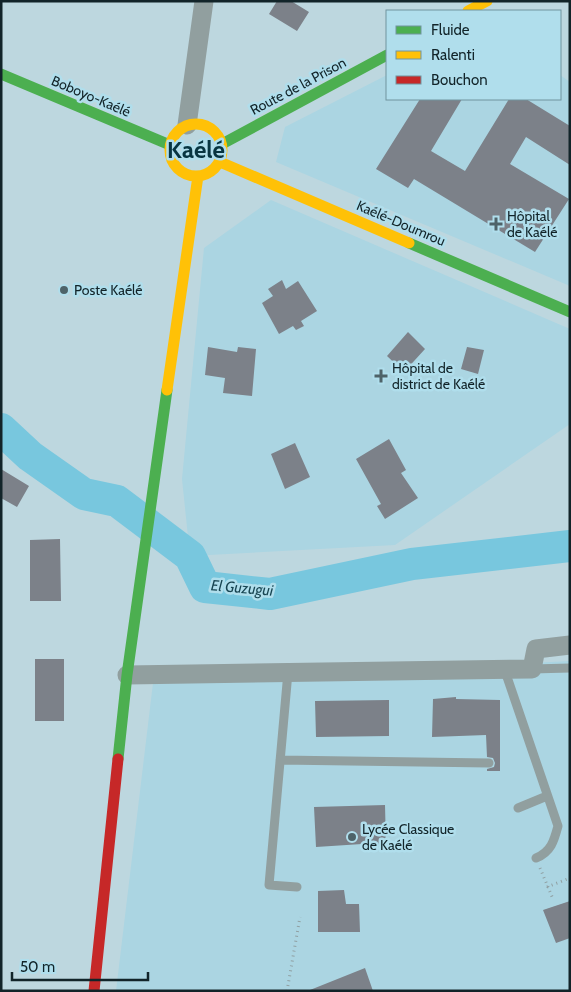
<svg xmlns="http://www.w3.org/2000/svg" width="571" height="992" font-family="Cabin,sans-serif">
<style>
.built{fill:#abd5e2}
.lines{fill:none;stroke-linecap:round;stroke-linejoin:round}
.river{stroke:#78c7de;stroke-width:32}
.building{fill:#7c8189}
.path{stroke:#90a0a3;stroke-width:3;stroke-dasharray:1 4;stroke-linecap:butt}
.lane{stroke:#919f9f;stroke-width:9}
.street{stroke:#919f9f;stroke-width:19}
.fast{stroke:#4caf50;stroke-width:11}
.slow{stroke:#ffc107;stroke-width:11}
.jam{stroke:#c62828;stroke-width:11}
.poi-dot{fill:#4e6369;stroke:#b0deec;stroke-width:2}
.labels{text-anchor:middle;stroke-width:5;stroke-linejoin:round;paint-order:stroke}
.street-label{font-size:14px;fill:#122429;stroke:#b0deec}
.poi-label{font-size:14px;fill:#122429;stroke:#b0deec;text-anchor:start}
.water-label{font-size:15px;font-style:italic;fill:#174451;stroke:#b0deec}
.town-label{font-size:24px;font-weight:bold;fill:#073541;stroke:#b0deec}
</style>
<rect width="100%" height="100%" fill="#bdd7df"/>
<path class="built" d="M387,75V99H560V75L570,82V286L276,162L285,127Z
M271,200L570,329V424L395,545L190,556L182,479L204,248Z
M570,661V991H116L153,683Z"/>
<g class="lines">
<path class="river" d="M1,429L30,456L84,494L117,501L190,556L205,587L270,594L412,564L570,546"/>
</g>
<path class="building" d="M277,1H291L309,12L297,31L269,14Z
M420,99H462L431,151L465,171L509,99H526L570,126V165L526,137L510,164L569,199L535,252L414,179L408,188L376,169Z
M282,280L286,289L298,281L317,311L301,321L304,326L296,330L293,326L279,334L262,303L273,296L268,289Z
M408,332L425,349L404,372L387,356Z
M208,347L237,352L238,347L256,349L252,396L223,393L225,378L205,375Z
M467,347L484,350L478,374L461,369Z
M389,439L406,470L401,473L418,498L385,519L377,506L381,504L356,459Z
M295,443L310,477L285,489L271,454Z
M1,469L29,486L17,507L1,498Z
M60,539L61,601H30V540Z
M35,659H64V721H35Z
M456,697V699L500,700V771H487V769L494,767L495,763L493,758L487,757L486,735L432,737L433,699Z
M389,700V736L316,737L315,701Z
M385,805L386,846L363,848L362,844L316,847L314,807Z
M344,890L346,904H359L360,932H318V891Z
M570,901V938L556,943L543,910Z
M365,968L373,991H310V990Z"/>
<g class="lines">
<path class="path" d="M540,868L553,899
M547,887L570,878
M287,991L300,917"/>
<path class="lane" d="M532,669L570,668
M505,671L558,826C554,841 551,852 536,858
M288,672L269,885L297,887
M280,760L489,763
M518,808L547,796"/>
<path class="street" d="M187,125L204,1
M127,675L532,669L536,649L570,645"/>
<path class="fast" d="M1,74L170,145
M222,144L387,55
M409,243L570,312
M118,759L127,675L167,390"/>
<path class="slow" d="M468,11L487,1
M170 150a26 26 0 1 1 52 0a26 26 0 1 1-52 0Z
M220,162L409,243
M167,390L198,176"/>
<path class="jam" d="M94,991L118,759"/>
</g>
<g class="poi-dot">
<path d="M493.5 216.5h5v5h5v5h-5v5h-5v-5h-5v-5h5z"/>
<circle cx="64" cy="290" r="5"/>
<path d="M378.5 368.5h5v5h5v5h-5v5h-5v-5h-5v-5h5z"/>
<circle cx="352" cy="837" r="5"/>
</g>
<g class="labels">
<g class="street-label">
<text transform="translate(298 86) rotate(-28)" y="5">Route de la Prison</text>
<text transform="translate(91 96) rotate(23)" y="5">Boboyo-Kaélé</text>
<text transform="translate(401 223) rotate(23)" y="5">Kaélé-Doumrou</text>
</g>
<g class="poi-label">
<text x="507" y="221">Hôpital<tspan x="507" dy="16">de Kaélé</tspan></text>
<text x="74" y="295">Poste Kaélé</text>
<text x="392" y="373">Hôpital de<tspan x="392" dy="16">district de Kaélé</tspan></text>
<text x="362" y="834">Lycée Classique<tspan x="362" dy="16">de Kaélé</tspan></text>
</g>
<g class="water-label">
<text transform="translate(242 588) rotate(5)" y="5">El Guzugui</text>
</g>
<g class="town-label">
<text x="196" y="158">Kaélé</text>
</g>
</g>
<rect width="571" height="992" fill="none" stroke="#122429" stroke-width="5"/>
<rect x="386" y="10" width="175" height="90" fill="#b0deec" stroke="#71949e"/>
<rect x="396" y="26" width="25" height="8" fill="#4caf50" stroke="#71949e"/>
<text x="431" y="35" font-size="15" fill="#122429">Fluide</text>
<rect x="396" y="51" width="25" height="8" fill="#ffc107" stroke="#71949e"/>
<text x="431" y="60" font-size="15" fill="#122429">Ralenti</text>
<rect x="396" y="76" width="25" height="8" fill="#c62828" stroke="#71949e"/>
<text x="431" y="85" font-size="15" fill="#122429">Bouchon</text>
<path d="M12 972v8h136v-8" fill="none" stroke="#122429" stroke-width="2.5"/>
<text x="20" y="972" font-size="15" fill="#122429" stroke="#b0deec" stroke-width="4" paint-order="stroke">50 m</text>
</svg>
